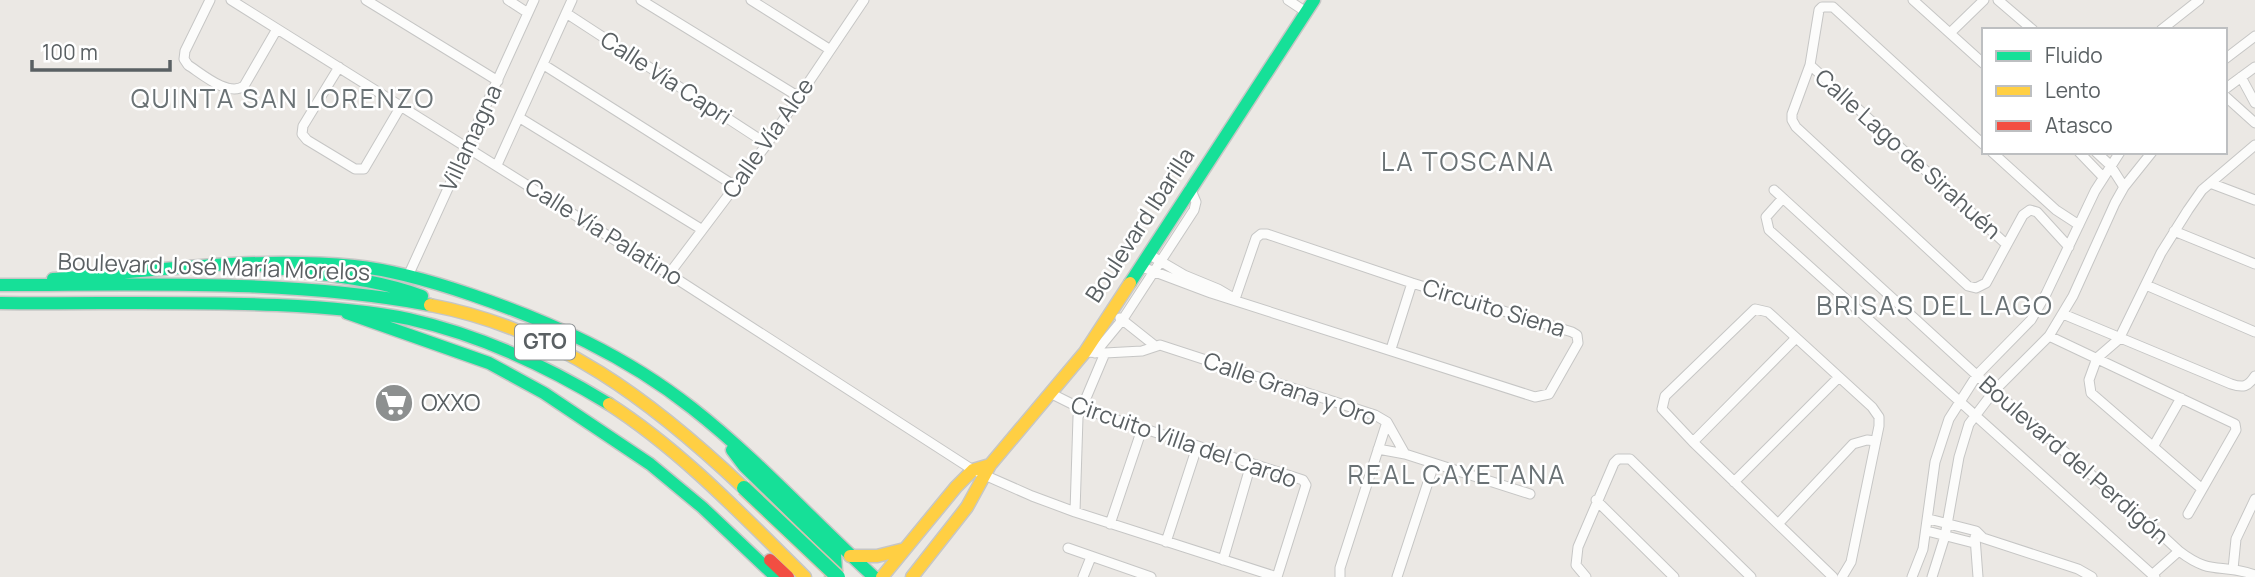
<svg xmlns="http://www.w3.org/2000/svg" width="2255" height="577" font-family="Manrope,sans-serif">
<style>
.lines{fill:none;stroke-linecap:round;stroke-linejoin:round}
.street-casing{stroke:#c6c6c5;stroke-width:11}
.fast-casing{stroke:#c6c6c5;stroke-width:15}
.slow-casing{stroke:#c6c6c5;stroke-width:15}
.jam-casing{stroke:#c6c6c5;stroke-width:15}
.street{stroke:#fcfcfb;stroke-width:9}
.fast{stroke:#16e098;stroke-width:12}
.slow{stroke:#ffcf43;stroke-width:12}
.jam{stroke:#f24e42;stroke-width:12}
.fast-bridge-casing{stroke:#d5c3b0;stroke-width:17;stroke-linecap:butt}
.fast-bridge{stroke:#16e098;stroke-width:14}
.labels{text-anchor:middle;stroke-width:5;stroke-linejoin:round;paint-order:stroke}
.shield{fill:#fff;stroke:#8c9092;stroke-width:2}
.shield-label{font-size:21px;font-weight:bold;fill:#5a6063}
.street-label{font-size:23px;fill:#5a6063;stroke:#fff}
.poi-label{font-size:23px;fill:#5a6063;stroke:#fff;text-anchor:start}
.quarter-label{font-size:26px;letter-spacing:2px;fill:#6a7275;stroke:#fff}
</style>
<rect width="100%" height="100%" fill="#ebe8e4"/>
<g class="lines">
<g class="street-casing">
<path id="street" d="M210,0L185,51L184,59L188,65C202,74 228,97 244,86L277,29
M231,0L669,274L973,470L1032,496L1075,512L1277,577
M366,0L498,81
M508,0L528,13
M641,0L799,97
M751,0L829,49
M1288,0L1306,12
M1913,0L1984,64
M1998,0L2033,30
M566,13L767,144
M2161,30L2199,0
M1950,33L1984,0
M2225,59L2255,36
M544,65L735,186
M1810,65L2006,244
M339,67L303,126L302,134L307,140L355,169H364L401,106
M2241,77L2255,103
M2225,89L2255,67
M2225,96L2255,123
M520,118L701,229
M1984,145L1833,7H1822L1819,10L1810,65L1792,114V120L1796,127L1968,286L1976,288L1986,283L2023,215L2030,210L2037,212L2069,247
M1992,152L2056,210L2079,225
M2079,152L2103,177
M2096,152L2110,165L2124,187
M497,165L572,0
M2210,183L2255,200
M1774,190L1994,391L2166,539L2179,551L2153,574
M1783,198L1766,217L1769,230L2155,577
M2174,231L2255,264
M1142,267L1211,293L1535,397L1549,394L1578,343L1577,335L1572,332L1412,283L1267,234H1261L1256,238L1235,299L1218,289L1184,275L1150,255
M669,274L767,144L864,0
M408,276L534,0
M2146,285L2255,332
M2063,314L2231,384C2243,388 2248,387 2255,376
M1120,318L1154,345
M2049,336L2235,424L2236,430L2188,514
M1391,349L1412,283
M1085,352L1105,353L1142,351L1160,345L1375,415L1387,422L1405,454L1530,494
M1095,353L1123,319L1194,210L1196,202L1190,188
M1050,393L1080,408L1303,480L1306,485L1277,577
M1693,442L1796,338
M2153,447L2181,398
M1378,449L1405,454
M1734,482L1839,377
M2202,489L2091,393L2089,380L2097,358L2119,339L2161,253L2188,210L2202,190L2255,145
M1596,500L1674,577
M1075,512L1078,417L1105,353
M1929,519L1976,531L1983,538L2078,569L2092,577
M1110,524L1142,429
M1778,524L1853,444L1867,440L1876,441
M1927,531L1974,543
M1975,537L1978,577
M1166,542L1197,447
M1068,548L1151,577
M2179,551C2213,577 2219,562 2255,575
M1223,560L1251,464
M2233,569L2236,539L2255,499
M1083,577L1091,557
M1340,577V568L1387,422
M1397,577L1434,464
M1586,577L1576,565L1578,547L1614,463L1618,459H1630L1751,577
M1833,577L1693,442L1662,409L1665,396L1755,309L1768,312L1872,407L1879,417V426L1851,562L1842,577
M1912,577L1923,549L1935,462L1949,419L1977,375L2031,320L2046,294L2095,191L2120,152
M1932,577L1945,536L1959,457L1969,424L1994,391L2049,336L2073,296L2115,203L2124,187L2152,152"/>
</g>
<g class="fast-casing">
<path id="fast" d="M259,265C314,275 369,276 422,296
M53,279C153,271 254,256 354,266C394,270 434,282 472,295C551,322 626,356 692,408C757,459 813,521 874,577
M1130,283L1314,0
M0,285C144,285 288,279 430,305
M0,303C92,304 184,301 277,305C321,307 366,310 409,319C480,335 547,366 609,404
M347,313L489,363L544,393L650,464L702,507L776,577
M732,450L744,466L835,555L836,571L831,577"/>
</g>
<g class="slow-casing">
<path id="slow" d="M430,305C558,329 652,401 744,488
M609,404C682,451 743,516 805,577
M850,556H877L905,549
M882,577L956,487L973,470L990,465
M912,577L967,507L990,465L1085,352L1130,283"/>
</g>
<g class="jam-casing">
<path id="jam" d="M770,560L788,577"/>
</g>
<use href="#street" class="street"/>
<use href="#fast" class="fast"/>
<use href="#slow" class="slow"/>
<use href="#jam" class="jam"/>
<g class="fast-bridge-casing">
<path id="fast-bridge" d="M744,488L838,577"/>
</g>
<use href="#fast-bridge" class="fast-bridge"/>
</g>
<defs>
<g id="supermarket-disc" transform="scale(2.0125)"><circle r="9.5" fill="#8d9090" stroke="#fff"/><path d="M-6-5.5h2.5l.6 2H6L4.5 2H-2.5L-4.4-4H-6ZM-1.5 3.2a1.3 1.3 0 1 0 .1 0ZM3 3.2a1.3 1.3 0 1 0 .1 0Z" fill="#fff"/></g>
</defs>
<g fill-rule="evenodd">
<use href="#supermarket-disc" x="394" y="403"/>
</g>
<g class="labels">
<rect class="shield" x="515" y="324.5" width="60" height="35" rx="5"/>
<g class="shield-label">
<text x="545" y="349">GTO</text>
</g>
<g class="street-label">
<text transform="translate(666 78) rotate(33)" y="8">Calle Vía Capri</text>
<text transform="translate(471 138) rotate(-65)" y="8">Villamagna</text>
<text transform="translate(768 138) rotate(-55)" y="8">Calle Vía Alce</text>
<text transform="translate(1908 154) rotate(42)" y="8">Calle Lago de Sirahuén</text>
<text transform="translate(1140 225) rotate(-57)" y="8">Boulevard Ibarilla</text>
<text transform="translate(604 232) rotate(32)" y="8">Calle Vía Palatino</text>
<text transform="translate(214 267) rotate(2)" y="8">Boulevard José María Morelos</text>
<text transform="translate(1494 308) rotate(17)" y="8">Circuito Siena</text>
<text transform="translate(1290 389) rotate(19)" y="8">Calle Grana y Oro</text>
<text transform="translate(1184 442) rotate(19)" y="8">Circuito Villa del Cardo</text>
<text transform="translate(2074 460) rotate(41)" y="8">Boulevard del Perdigón</text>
</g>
<g class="poi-label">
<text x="421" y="411">OXXO</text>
</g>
<g class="quarter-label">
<text x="283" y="108">QUINTA SAN LORENZO</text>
<text x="1468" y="171">LA TOSCANA</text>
<text x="1935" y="315">BRISAS DEL LAGO</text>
<text x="1457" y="484">REAL CAYETANA</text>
</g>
</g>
<rect x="1982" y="28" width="245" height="126" fill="#ffffff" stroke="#bdbfc1" stroke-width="2"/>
<rect x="1996" y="51" width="35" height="10" fill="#16e098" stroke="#bdbfc1" stroke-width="2"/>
<text x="2045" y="63" font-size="21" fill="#5a6063">Fluido</text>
<rect x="1996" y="86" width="35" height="10" fill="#ffcf43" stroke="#bdbfc1" stroke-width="2"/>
<text x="2045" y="98" font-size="21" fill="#5a6063">Lento</text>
<rect x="1996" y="121" width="35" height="10" fill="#f24e42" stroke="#bdbfc1" stroke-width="2"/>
<text x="2045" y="133" font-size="21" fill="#5a6063">Atasco</text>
<path d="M32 60v10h138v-10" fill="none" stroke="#5a6063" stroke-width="3.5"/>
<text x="42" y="60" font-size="21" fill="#5a6063" stroke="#ffffff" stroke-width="5" paint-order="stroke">100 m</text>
</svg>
